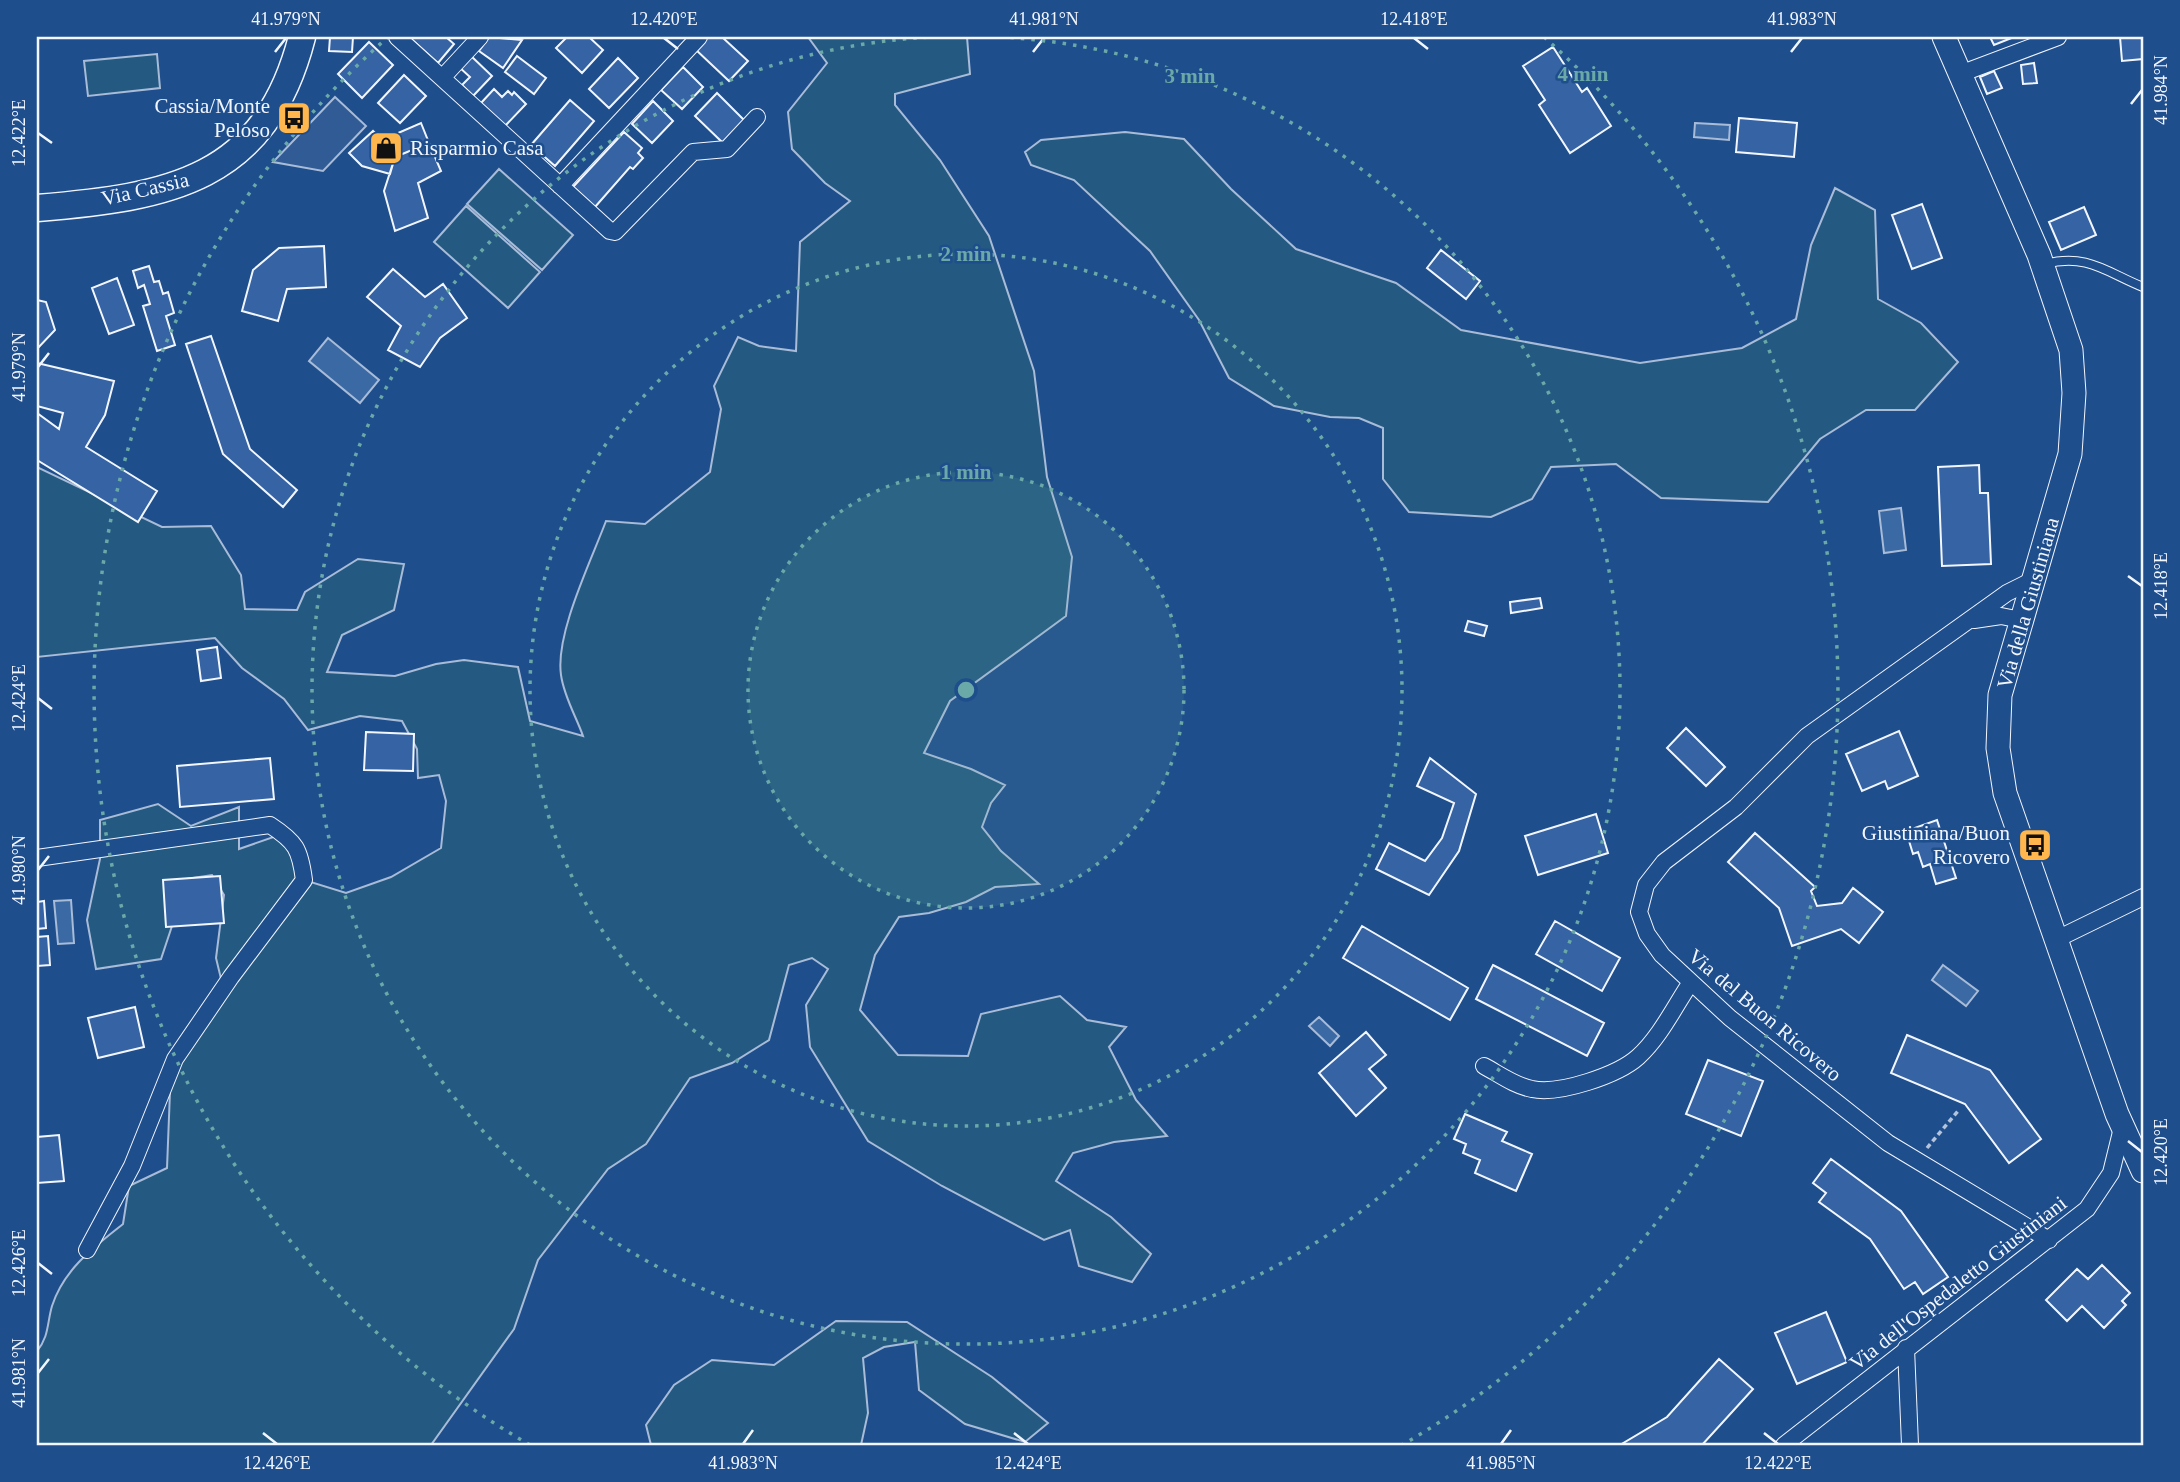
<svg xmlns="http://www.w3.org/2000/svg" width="2180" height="1482" font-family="'Times New Roman',serif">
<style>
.green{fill:#245a82;stroke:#a8bbd7;stroke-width:2}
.parking{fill:#305b95;stroke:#a8bbd7;stroke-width:2}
.water{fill:#3b69a3;stroke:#a8bbd7;stroke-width:2}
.building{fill:#3563a3;stroke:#f2f6ff;stroke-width:2}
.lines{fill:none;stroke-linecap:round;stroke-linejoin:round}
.lane-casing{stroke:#f2f6ff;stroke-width:10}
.street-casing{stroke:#f2f6ff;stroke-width:18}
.secondary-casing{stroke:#f2f6ff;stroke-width:25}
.primary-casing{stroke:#f2f6ff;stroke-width:29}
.path{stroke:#b3c4dc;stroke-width:3.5;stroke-dasharray:5 3.5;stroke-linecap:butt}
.lane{stroke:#1f4e8c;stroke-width:8}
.street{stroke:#1f4e8c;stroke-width:16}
.secondary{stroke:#1f4e8c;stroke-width:23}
.primary{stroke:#1f4e8c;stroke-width:26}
.ticks{fill:none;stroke:#f2f6ff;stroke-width:2.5}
.ring{fill:none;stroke:#6aa9a8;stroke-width:3.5;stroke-dasharray:3.5 7}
.labels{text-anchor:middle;stroke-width:5;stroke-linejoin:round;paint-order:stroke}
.poi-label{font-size:21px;fill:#f2f6ff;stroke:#1f4e8c;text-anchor:end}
.street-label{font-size:21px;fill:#f2f6ff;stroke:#1f4e8c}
.centre{fill:#6aa9a8;stroke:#1f4e8c;stroke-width:3.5}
.ring-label{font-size:21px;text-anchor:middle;font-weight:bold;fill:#6aa9a8;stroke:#1f4e8c;stroke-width:5;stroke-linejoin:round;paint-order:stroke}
.neatline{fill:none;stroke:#f2f6ff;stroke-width:2.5}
.ticks-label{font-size:18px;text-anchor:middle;fill:#f2f6ff}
</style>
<rect width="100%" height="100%" fill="#1f4e8c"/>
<path class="green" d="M808,37H967L970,74L895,94V105L940,160L989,236L1034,371L1047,477L1072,557L1066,616L950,701L924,753L971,769L1005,785L991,803L982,827L1001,851L1039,884L995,887L966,902L929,913L899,917L875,955L860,1010L898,1055L968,1056L981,1014L1060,996L1087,1020L1126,1027L1109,1047L1136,1100L1167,1136L1114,1142L1073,1153L1056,1181L1111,1217L1151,1254L1132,1282L1079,1266L1070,1230L1044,1240L942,1186L868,1141L810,1047L806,1005L828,969L812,958L789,965L769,1040L732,1063L690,1078L646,1144L608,1169L538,1260L514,1329L431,1445H37V1351C49,1337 47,1323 52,1306C64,1269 94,1247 123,1224L129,1186L167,1168L171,1066L223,987L216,958L224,895L212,875L172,881L177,911L161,959L96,969L87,920L100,859V820L158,804L191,826L239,807V849L285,833L304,880L346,893L391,877L441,848L446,801L439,775L418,778L417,749L402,721L360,716L308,730L284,699L242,668L215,638L37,657V467L162,527L211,526L241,575L245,609L297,610L305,592L358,559L404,564L394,610L342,635L327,672L395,676L436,664L464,660L518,667L530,721L583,736C576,716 564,697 561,675C555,634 591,561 606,521L645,524L710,472L721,409L714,386L738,337L759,346L796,351L800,242L850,201L825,183L792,149L788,112L827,63Z
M157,54L160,88L88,96L84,61Z
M1125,132L1184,139L1231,189L1296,249L1396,283L1461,330L1640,363L1742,348L1796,319L1811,245L1835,188L1875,210L1878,299L1921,323L1958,362L1915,410H1866L1820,439L1768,502L1661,498L1616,464L1551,467L1532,499L1491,517L1409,512L1383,479V428L1359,418L1330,417L1274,406L1229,378L1199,320L1150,251L1074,180L1031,165L1025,152L1041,140Z
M499,169L573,235L542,270L467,204Z
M466,206L540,272L508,308L434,242Z
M836,1321L907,1322L992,1377L1048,1423L1025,1442L965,1424L919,1390L915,1342L884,1347L863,1358L868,1413L861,1445H651L646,1425L674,1385L712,1360L774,1365Z"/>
<path class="parking" d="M335,97L366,126L323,171L273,162Z"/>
<path class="water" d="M1695,123L1730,125L1729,140L1694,137Z
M328,338L379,380L360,403L309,361Z
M1901,508L1906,550L1884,553L1879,511Z
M71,900L74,943L58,944L54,901Z
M1943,965L1978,991L1966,1006L1932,980Z
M1319,1017L1339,1036L1330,1046L1309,1026Z"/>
<path class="building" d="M330,37H353L352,52L329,51Z
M409,37H446L454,44L438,63Z
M489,37L522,40L503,68L479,51Z
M567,37H589L603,50L582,73L556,48Z
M706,37H722L748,61L729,81L695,49Z
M1990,37H2014L1994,45Z
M2120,37H2143V59L2122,61Z
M369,42L393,65L362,98L338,74Z
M1553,47L1582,92L1587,88L1611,126L1570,153L1539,105L1545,100L1523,66Z
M470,55L492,76L473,96L462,85L470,77L459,67Z
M517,56L546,78L534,94L505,72Z
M618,58L638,78L609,108L589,89Z
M2034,63L2037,83L2023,84L2021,65Z
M683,67L703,87L682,109L661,90Z
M1994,71L2002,88L1987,94L1980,77Z
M404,75L426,96L400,123L378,103Z
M494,89L502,97L508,91L512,95L514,92L526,104L505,126L481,103Z
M717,93L745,121L723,143L695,116Z
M570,100L594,121L555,166L531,145Z
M653,101L673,121L652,143L632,124Z
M1739,118L1797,123L1794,157L1736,152Z
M421,123L429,143L395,157L390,174L362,166L349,153L373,131L382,140Z
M624,132L642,148L638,153L643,158L633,169L630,167L595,207L573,187Z
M429,143L441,171L418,183L428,218L395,231L384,191L395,157Z
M1922,204L1942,258L1912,269L1892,215Z
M2084,207L2096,235L2061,250L2049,222Z
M324,246L326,287L287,289L278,321L242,311L253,270L279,248Z
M1441,250L1480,281L1466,299L1427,268Z
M149,266L154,282L159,281L163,294L168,292L174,313L166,316L175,345L157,351L143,306L150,304L144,285L138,288L133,271Z
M393,269L425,297L443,284L467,318L440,338L420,367L388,350L401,326L367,297Z
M117,278L134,325L109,334L92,288Z
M37,300L46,302L55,330L37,349Z
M211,336L250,449L297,490L283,507L223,454L186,344Z
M37,363L114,381L105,415L86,447L157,491L138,522L37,460V413L59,429L63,413L37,406Z
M1979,465L1980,493H1988L1991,564L1942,566L1938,467Z
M1540,598L1542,608L1511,613L1510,602Z
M1468,621L1487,626L1484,636L1465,631Z
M217,647L221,678L201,681L197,650Z
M1686,728L1725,767L1706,786L1667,748Z
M1899,731L1918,776L1888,789L1885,781L1862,791L1846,754Z
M366,732L414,734L413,771L364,770Z
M270,758L274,799L180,807L177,766Z
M1430,758L1476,794L1459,851L1429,895L1376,869L1389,843L1425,861L1442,838L1454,803L1417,786Z
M1596,814L1608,853L1538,875L1525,836Z
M1937,820L1956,878L1936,884L1930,864L1923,867L1918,852L1913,854L1906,831Z
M1755,833L1815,887L1811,891L1817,906L1842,903L1853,888L1883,912L1859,943L1841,929L1792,946L1779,908L1728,862Z
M220,876L224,923L166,927L163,880Z
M44,901L46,928L37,929V902Z
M1555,921L1620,958L1602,991L1536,954Z
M1362,926L1468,988L1450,1020L1343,958Z
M48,936L50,965L37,966V937Z
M1493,965L1604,1023L1587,1056L1476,999Z
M135,1007L144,1047L98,1058L88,1018Z
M1366,1032L1386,1055L1369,1069L1386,1088L1356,1116L1319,1073Z
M1907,1035L1990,1070L2041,1139L2009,1163L1965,1104L1891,1073Z
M1708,1060L1763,1081L1741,1136L1686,1114Z
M1465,1114L1507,1132L1502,1141L1532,1154L1516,1191L1475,1173L1480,1160L1463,1153L1466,1144L1454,1139Z
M59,1135L64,1181L37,1183V1137Z
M1831,1159L1901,1211L1948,1277L1923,1294L1915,1282L1904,1289L1870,1239L1819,1202L1826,1193L1813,1183Z
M2102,1265L2130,1293L2122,1301L2126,1305L2104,1328L2082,1306L2067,1321L2046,1300L2077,1269L2088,1279Z
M1826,1312L1847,1362L1797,1384L1775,1333Z
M1719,1359L1753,1389L1702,1445H1620L1667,1417Z"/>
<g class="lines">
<g class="lane-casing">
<path id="lane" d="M2045,264C2087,253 2106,272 2143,287"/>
</g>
<g class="street-casing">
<path id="street" d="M397,37L610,231L615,232L693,152L727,149L757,117
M1960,74L2058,37
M442,78L480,37
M560,186L699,37
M2033,580L2007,593L1807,736L1736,807L1664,862L1646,885L1639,912L1647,934L1662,955L1730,1018L1888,1143L2049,1240
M1974,620L2001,616L2021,620
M37,858L270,825C296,842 300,849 304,880L231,977L175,1059L132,1166L87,1250
M2057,939L2143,897
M1484,1066C1499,1074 1515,1086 1532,1089C1559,1095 1618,1075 1638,1057C1660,1037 1675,1006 1691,982
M1906,1348L1910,1445
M1784,1445L2087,1209L2111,1173L2122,1128"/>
</g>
<g class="secondary-casing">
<path id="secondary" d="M1944,37L2039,255L2071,350L2074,393L2070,454L2000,695L1998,748L2005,793L2117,1114L2143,1171"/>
</g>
<g class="primary-casing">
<path id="primary" d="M37,208C169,197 265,181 302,37"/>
</g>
<path class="path" d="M1927,1148L1958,1111"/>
<use href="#lane" class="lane"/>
<use href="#street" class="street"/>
<use href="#secondary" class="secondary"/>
<use href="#primary" class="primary"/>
</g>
<path class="ticks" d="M664,38L678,49M1414,38L1428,49M275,52L286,38M1033,52L1044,38M1791,52L1802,38M2131,104L2142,90M38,133L52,143M38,367L49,353M2128,576L2142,586M38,698L52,709M38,870L49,856M2128,1141L2142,1152M38,1263L52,1274M38,1373L49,1359M263,1433L277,1444M1014,1433L1028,1444M1764,1433L1778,1444M743,1444L753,1430M1501,1444L1511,1430"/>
<circle cx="966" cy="690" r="218" fill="#6aa9a8" fill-opacity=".12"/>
<g class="ring">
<circle cx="966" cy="690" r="218"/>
<circle cx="966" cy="690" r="436"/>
<path d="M1000 37A654 654 0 1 1 932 37"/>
<path d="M530 1445A872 872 0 0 1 388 37M1544 37A872 872 0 0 1 1402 1445"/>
</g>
<defs>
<g id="bus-square" transform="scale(1.75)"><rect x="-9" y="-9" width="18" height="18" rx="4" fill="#ffb74d" stroke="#1f4e8c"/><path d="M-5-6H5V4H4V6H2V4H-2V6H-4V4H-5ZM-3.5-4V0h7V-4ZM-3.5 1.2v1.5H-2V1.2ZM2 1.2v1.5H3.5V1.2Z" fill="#111"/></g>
<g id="shop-square" transform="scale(1.75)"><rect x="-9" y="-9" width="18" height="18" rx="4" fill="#ffb74d" stroke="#1f4e8c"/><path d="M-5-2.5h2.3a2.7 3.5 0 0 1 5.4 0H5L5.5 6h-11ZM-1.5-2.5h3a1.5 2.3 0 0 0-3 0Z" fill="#111"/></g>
</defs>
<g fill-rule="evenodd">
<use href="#bus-square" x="294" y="118"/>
<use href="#shop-square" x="386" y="148"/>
<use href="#bus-square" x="2035" y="845"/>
</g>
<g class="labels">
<g class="poi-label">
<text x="270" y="113">Cassia/Monte<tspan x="270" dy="24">Peloso</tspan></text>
<text x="410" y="155" text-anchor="start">Risparmio Casa</text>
<text x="2010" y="840">Giustiniana/Buon<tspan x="2010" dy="24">Ricovero</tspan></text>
</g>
<g class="street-label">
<text transform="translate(145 189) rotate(-13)" y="7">Via Cassia</text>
<text transform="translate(2028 603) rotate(-74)" y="7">Via della Giustiniana</text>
<text transform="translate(1765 1015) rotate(40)" y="7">Via del Buon Ricovero</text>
<text transform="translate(1958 1283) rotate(-38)" y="7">Via dell'Ospedaletto Giustiniani</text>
</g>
</g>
<circle cx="966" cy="690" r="10" class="centre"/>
<g class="ring-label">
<text x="1583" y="81">4 min</text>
<text x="1190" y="83">3 min</text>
<text x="966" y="261">2 min</text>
<text x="966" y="479">1 min</text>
</g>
<rect width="2180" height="1482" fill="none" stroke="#1f4e8c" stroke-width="77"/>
<rect x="38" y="38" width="2104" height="1406" class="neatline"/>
<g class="ticks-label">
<text x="286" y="25">41.979°N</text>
<text x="664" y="25">12.420°E</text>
<text x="1044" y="25">41.981°N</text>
<text x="1414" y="25">12.418°E</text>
<text x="1802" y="25">41.983°N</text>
<text transform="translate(2161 90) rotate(-90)" y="6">41.984°N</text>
<text transform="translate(19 133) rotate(-90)" y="6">12.422°E</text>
<text transform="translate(19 367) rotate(-90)" y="6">41.979°N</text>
<text transform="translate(2161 586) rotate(-90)" y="6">12.418°E</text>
<text transform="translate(19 698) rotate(-90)" y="6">12.424°E</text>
<text transform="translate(19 870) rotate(-90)" y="6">41.980°N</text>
<text transform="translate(2161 1152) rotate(-90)" y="6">12.420°E</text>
<text transform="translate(19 1263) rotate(-90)" y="6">12.426°E</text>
<text transform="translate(19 1373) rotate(-90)" y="6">41.981°N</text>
<text x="277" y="1469">12.426°E</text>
<text x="743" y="1469">41.983°N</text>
<text x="1028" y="1469">12.424°E</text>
<text x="1501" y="1469">41.985°N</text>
<text x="1778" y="1469">12.422°E</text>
</g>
</svg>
